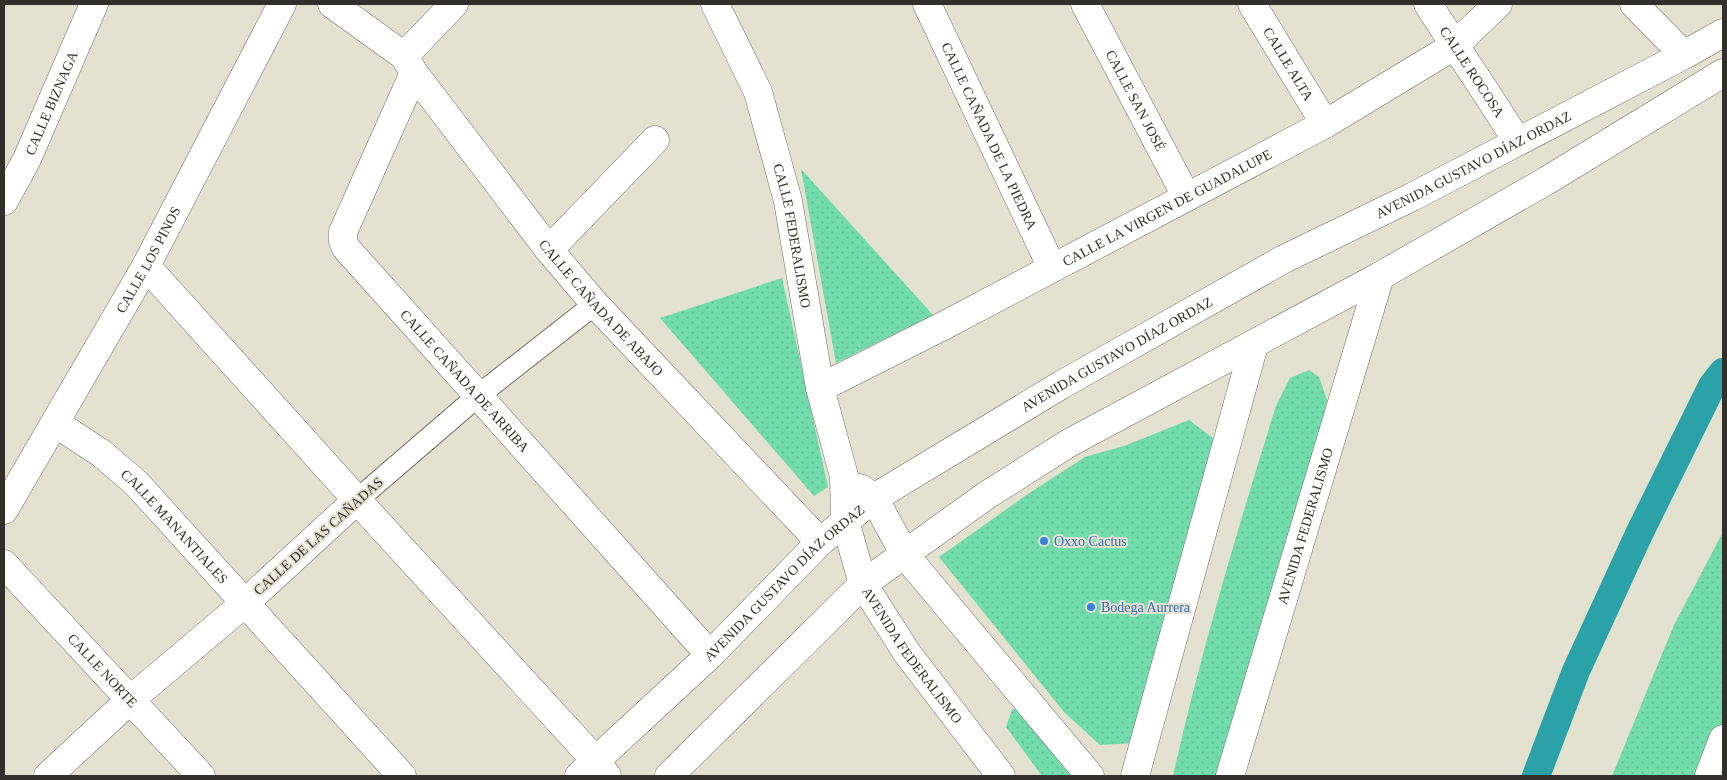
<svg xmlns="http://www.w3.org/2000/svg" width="1727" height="780" font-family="Georgia,serif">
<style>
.green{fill:url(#green-dots)}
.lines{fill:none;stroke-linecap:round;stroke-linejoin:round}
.canal{stroke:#2ba2a8;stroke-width:28}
.pedestrian-casing{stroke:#706e5f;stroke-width:23}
.minor-casing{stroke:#706e5f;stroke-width:29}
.tertiary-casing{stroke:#706e5f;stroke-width:29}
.pedestrian{stroke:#fff;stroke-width:21}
.minor{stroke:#fff;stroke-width:28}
.tertiary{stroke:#fff;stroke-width:28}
.shop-dot{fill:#3f7fe0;stroke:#e3e1d0;stroke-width:2}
.labels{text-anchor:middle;stroke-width:4;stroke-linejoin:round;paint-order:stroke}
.street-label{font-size:14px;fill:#31302a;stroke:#e3e1d0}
.shop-label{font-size:14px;fill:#366cbe;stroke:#e3e1d0;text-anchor:start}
</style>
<defs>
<pattern id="green-dots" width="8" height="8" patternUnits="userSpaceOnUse" patternTransform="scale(1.25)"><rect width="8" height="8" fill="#72dcab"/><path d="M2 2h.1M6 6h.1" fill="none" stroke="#63bd93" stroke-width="1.8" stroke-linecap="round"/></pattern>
</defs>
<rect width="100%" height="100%" fill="#e3e1d0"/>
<path class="green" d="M801,169L933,315L836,363Z
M782,278L828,487L814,496L660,318Z
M1309,370L1319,377L1327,400L1315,452L1223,776H1173C1201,651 1238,528 1276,406L1290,378Z
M1189,420L1218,442L1134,743L1100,745L1064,712L939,557L1028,494L1085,457L1124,446Z
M1723,532V726L1703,776H1612L1674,625Z
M1018,707L1076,776H1042L1006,727L1012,710Z"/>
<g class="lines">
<path class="canal" d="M1536,776L1576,671L1639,534L1712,386L1723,372"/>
<g class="pedestrian-casing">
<path id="pedestrian" d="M357,500L479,395L595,304"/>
</g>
<g class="minor-casing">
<g id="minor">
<path id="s1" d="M332,4L404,56L414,73L549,250L595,304L820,542"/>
<path id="s2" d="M927,4L1052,268"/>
<path id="s3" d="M1085,4L1186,196"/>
<path id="s4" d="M1252,4L1325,124"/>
<path id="s5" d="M1428,4C1457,50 1488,94 1517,141"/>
<path d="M1634,4L1684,55"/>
<path d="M404,56L454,4"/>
<path id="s6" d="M414,73L343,232V241L346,248L710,655"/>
<path id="s7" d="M4,201L27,159L94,4"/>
<path d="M549,250L655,140"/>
<path d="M146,266L357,500L596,761L607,776"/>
<path id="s8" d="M820,388L945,325L1325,124L1454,46L1498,4"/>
<path id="s9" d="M55,423L101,453L136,483L402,776"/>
<path id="s10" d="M4,510L146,266L282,4"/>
<path id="s11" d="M4,564L201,776"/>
<path d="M48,776L130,700L245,603L357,500"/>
<path d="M1709,776L1723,739"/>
</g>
</g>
<g class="tertiary-casing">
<g id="tertiary">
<path id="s12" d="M715,4L758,92L788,201L820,388L844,476L845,521L863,584L907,653L1001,776"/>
<path d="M860,488L874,498L905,555L1090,776"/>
<path id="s13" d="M579,776L710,655L820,542L874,498L1061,385L1284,259L1412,197L1684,55L1723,33"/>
<path d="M669,776L863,584L987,495L1069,443L1380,276L1546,181L1723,73"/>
<path d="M1135,776L1254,345"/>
<path id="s14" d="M1230,776L1380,276"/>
</g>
</g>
<use href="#pedestrian" class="pedestrian"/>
<use href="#minor" class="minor"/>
<use href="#tertiary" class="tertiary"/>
</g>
<g class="shop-dot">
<circle cx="1044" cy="541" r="5"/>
<circle cx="1091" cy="607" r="5"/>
</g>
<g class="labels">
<g class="street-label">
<text dy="5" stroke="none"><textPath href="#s4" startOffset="70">CALLE ALTA</textPath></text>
<text dy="5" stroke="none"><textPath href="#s5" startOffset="81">CALLE ROCOSA</textPath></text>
<text dy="5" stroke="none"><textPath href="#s3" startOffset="109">CALLE SAN JOSÉ</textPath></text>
<text dy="5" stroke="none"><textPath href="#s7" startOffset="109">CALLE BIZNAGA</textPath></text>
<text dy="5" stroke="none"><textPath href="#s2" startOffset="146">CALLE CAÑADA DE LA PIEDRA</textPath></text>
<text dy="5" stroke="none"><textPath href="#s13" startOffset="1092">AVENIDA GUSTAVO DÍAZ ORDAZ</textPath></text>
<text dy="5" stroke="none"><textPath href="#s8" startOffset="391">CALLE LA VIRGEN DE GUADALUPE</textPath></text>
<text dy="5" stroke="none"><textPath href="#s12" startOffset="246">CALLE FEDERALISMO</textPath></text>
<text dy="5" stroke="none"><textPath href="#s10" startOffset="289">CALLE LOS PINOS</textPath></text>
<text dy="5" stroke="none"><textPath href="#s1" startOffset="409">CALLE CAÑADA DE ABAJO</textPath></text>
<text dy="5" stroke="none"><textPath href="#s13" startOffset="688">AVENIDA GUSTAVO DÍAZ ORDAZ</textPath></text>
<text dy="5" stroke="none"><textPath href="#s6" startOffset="369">CALLE CAÑADA DE ARRIBA</textPath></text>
<text dy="5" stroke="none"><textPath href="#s9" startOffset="159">CALLE MANANTIALES</textPath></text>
<text dy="5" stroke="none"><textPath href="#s14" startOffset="261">AVENIDA FEDERALISMO</textPath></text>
<text transform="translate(318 536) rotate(-42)" y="5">CALLE DE LAS CAÑADAS</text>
<text dy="5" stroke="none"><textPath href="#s13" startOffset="282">AVENIDA GUSTAVO DÍAZ ORDAZ</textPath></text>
<text dy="5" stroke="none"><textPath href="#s12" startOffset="689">AVENIDA FEDERALISMO</textPath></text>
<text dy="5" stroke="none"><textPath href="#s11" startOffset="145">CALLE NORTE</textPath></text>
</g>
<g class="shop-label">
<text x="1054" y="546">Oxxo Cactus</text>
<text x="1101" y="612">Bodega Aurrera</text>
</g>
</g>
<rect width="1727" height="780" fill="none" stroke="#31302a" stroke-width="10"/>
</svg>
